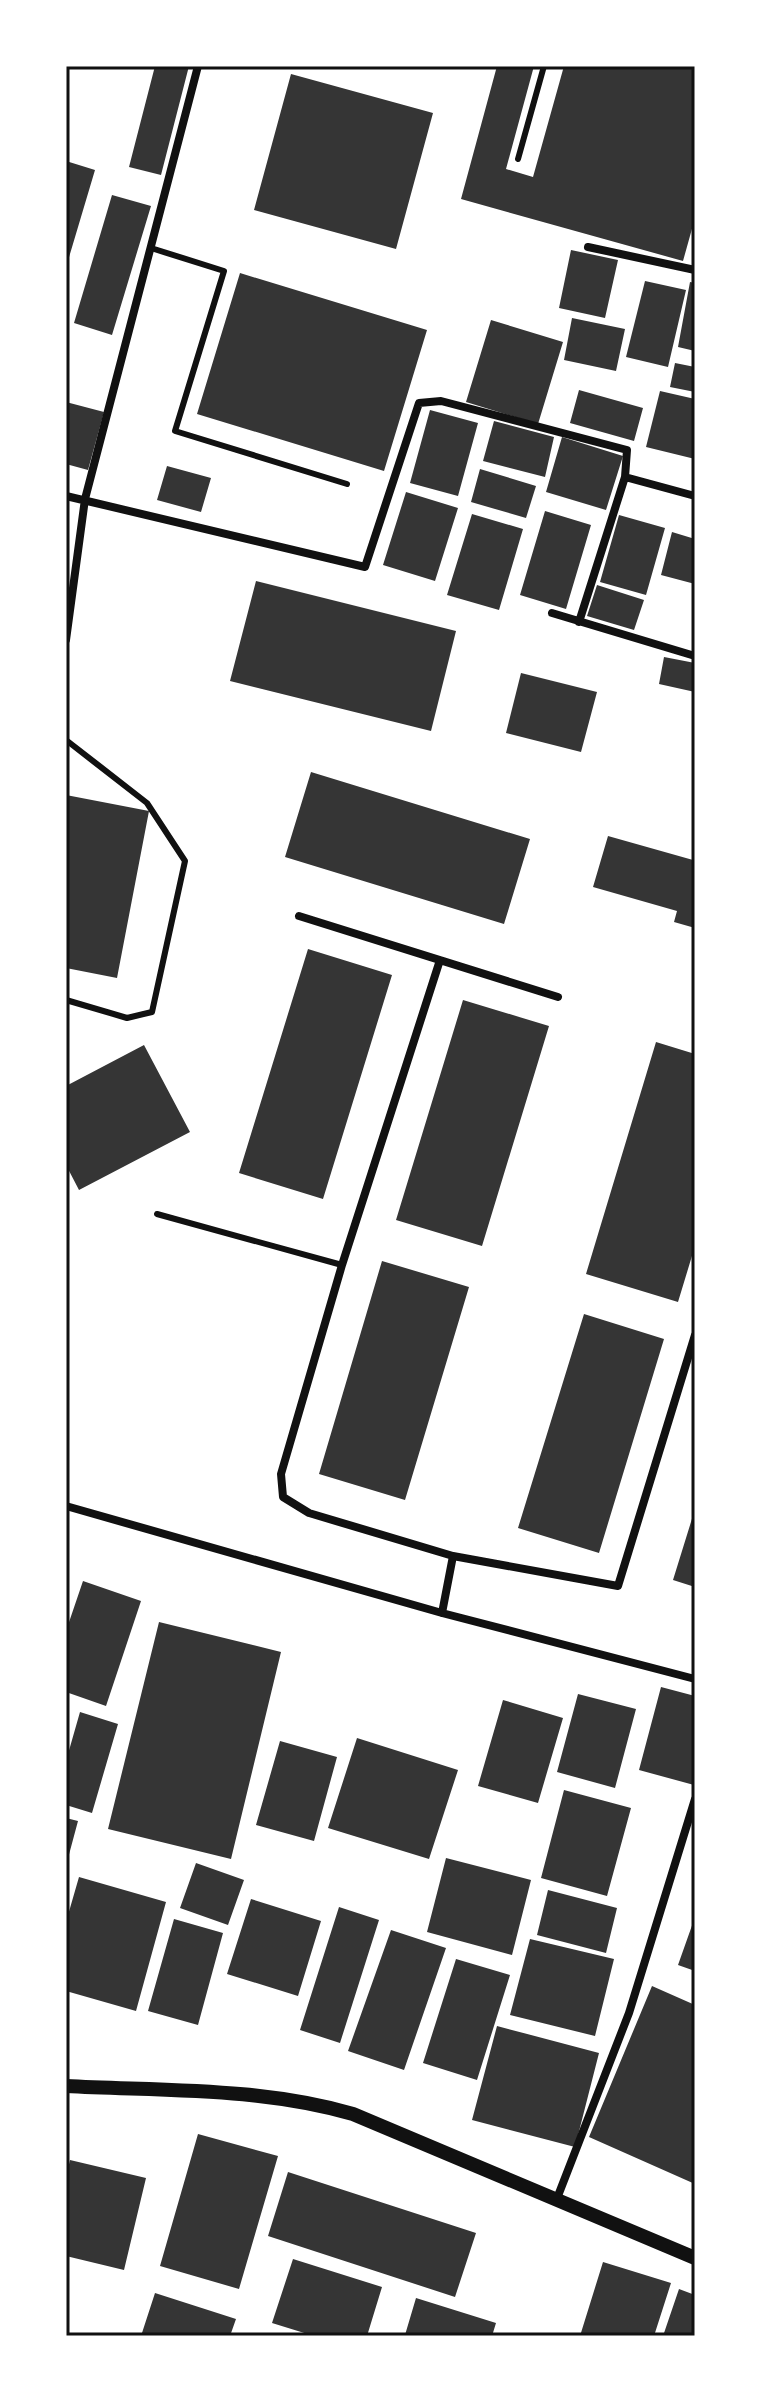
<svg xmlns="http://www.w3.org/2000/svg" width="761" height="2402" font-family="Helvetica,sans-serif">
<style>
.building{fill:#353535}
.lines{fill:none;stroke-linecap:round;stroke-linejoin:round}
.service{stroke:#111;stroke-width:6}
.minor{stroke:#111;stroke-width:8}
.tertiary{stroke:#111;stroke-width:14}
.neatline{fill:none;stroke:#111;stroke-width:3}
</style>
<rect width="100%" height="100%" fill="#fff"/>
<path class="building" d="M155,66H189L161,175L129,167Z
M497,66H534L506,169L533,177L564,66H695V218L683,261L461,199Z
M291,74L433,113L396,249L254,210Z
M66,161L95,170L67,264H66Z
M112,195L151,206L112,335L74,323Z
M571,250L618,260L605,318L559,308Z
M240,273L427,330L384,471L197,414Z
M645,281L686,290L668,367L626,357Z
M690,282L695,283V351L678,347Z
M572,318L625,329L616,371L564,360Z
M491,320L563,342L538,424L466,402Z
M675,363L695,367V392L670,387Z
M579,390L643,408L634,441L570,423Z
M660,391L695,399V459L646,447Z
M66,402L104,412L88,470L66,464Z
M430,410L478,423L458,496L410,483Z
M494,421L554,437L545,477L483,461Z
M562,437L623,456L606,510L546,492Z
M167,466L211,478L201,512L157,500Z
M480,469L536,486L526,518L471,502Z
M406,492L458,508L435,581L383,565Z
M545,511L591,525L566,609L520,595Z
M472,514L523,529L499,610L447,595Z
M619,515L665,528L646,595L600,582Z
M672,532L695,539V584L661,575Z
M256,581L456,631L431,731L230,681Z
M597,585L644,600L634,630L587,616Z
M664,657L695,663V692L659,684Z
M521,673L597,692L581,752L506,733Z
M311,772L530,839L504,924L285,857Z
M66,795L149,811L117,978L66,968Z
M608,836L693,860L695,855V928L674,922L677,911L593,887Z
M308,949L392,975L323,1199L239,1173Z
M463,1000L549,1026L482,1246L396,1220Z
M656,1042L695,1054V1246L678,1302L586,1274Z
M144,1045L190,1132L79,1190L66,1165V1086Z
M382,1261L469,1287L405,1500L319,1474Z
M584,1314L664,1339L599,1553L518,1528Z
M695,1509V1587L673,1580Z
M83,1581L141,1601L106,1706L66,1692V1631Z
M159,1622L281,1652L231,1859L108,1829Z
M661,1687L695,1696L694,1785L639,1770Z
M578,1694L636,1709L615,1788L557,1772Z
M503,1700L563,1718L538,1803L478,1786Z
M80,1712L118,1724L92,1813L66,1805V1761Z
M357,1738L458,1770L429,1859L328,1828Z
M280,1741L337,1757L314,1841L256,1825Z
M564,1790L631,1808L607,1896L541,1878Z
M66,1818L78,1821L67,1862H66Z
M446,1858L531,1880L512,1955L427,1932Z
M196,1863L244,1880L228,1925L180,1908Z
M79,1877L166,1902L136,2011L66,1991V1922Z
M548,1890L617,1908L606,1953L537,1935Z
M251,1899L321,1921L298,1996L227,1974Z
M339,1907L379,1920L340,2043L300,2030Z
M695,1917V1971L678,1965Z
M174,1919L223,1933L198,2025L148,2011Z
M391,1930L446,1948L404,2070L348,2051Z
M530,1939L614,1959L595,2036L510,2015Z
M456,1959L510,1975L477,2080L423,2063Z
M652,1986L695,2005V2184L589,2137Z
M497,2026L599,2053L575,2147L472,2120Z
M198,2134L278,2156L239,2289L160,2266Z
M70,2160L146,2178L124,2270L66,2256V2177Z
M288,2172L476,2233L455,2297L268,2236Z
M293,2259L382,2287L367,2336H314L272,2323Z
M603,2262L671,2283L654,2336H580Z
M679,2289L695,2295V2336H663Z
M155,2293L236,2319L230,2336H141Z
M416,2298L496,2323L492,2336L405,2335Z"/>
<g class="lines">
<path class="service" d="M518,159L544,66
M151,248L224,271L175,431L347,484
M66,740L147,803L185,861L152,1012L127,1018L66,1000
M157,1214L342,1265"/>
<path class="minor" d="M588,247L695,270
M625,477L695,496
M66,496L365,567L419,403L441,401L627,450L625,477L579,622
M552,613L695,656
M66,640L85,499L198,66
M299,916L558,997
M440,960L342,1265L281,1474L283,1497L309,1513L453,1556
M66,1506L442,1613L695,1679
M442,1613L453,1556L618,1586L695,1335
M556,2201L629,2013L695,1799"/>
<path class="tertiary" d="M66,2086C161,2091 260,2087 353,2114L695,2258"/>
</g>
<rect width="761" height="2402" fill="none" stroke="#ffffff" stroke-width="136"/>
<rect x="68" y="68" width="625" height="2266" class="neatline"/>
</svg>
